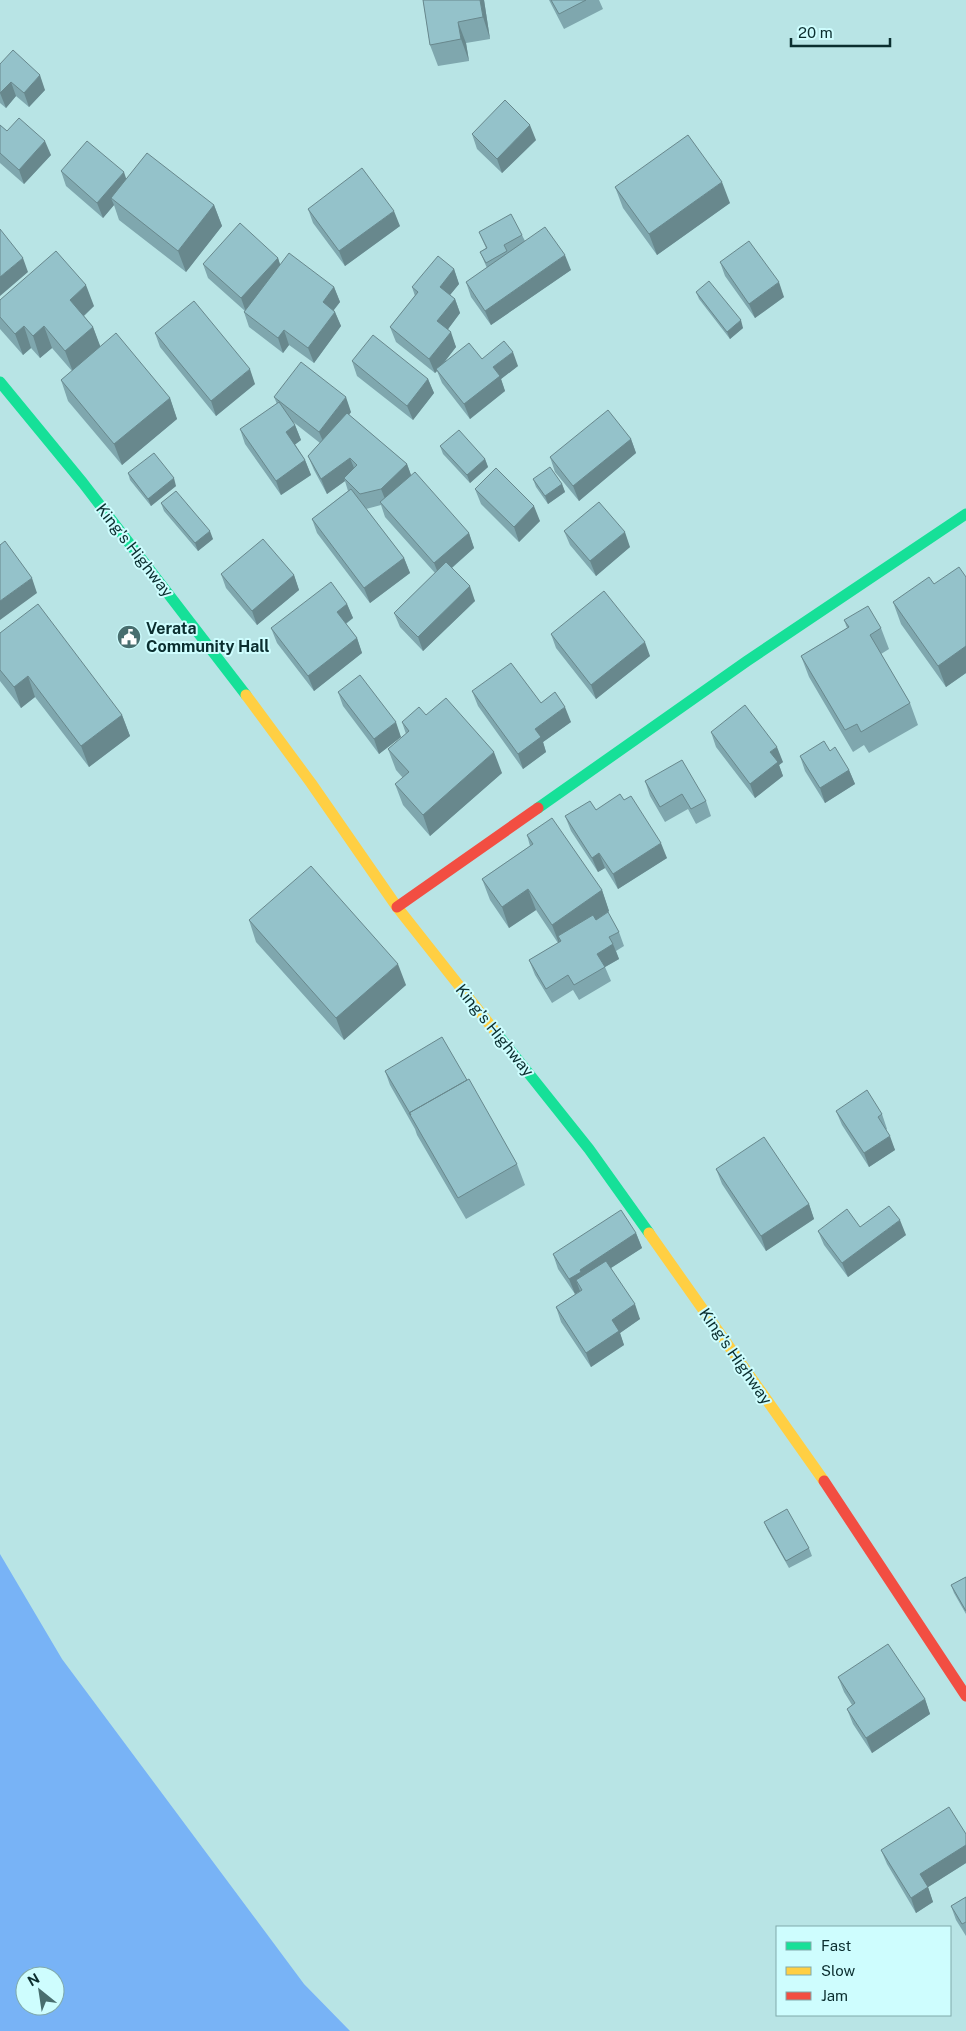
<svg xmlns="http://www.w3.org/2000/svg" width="966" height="2031" font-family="'Public Sans',sans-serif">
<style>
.water{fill:#78b3f6;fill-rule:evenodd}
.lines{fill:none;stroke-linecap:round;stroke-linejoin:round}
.fast{stroke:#16e098;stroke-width:11}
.slow{stroke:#ffcf43;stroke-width:11}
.jam{stroke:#f24e42;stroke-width:11}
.wall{fill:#7fa7ae}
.shaded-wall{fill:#68888d}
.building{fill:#94c2ca;stroke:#68888d}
.labels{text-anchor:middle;stroke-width:4;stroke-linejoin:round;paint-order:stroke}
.street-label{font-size:16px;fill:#0b2e2f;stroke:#cefdfe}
.poi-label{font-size:16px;font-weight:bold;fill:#0b2e2f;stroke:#cefdfe;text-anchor:start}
</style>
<rect width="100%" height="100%" fill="#b8e4e5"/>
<path class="water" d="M0,1554L62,1659L304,1984L350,2031H0ZM25,1976H55V2006H25Z"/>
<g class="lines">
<path class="fast" d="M0,382L83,483L246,695
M538,808L747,661L966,514
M498,1035L589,1149L649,1233"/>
<path class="slow" d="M246,695L311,783L397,907L498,1035
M649,1233L824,1481"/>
<path class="jam" d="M397,907L538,808
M824,1481L966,1696"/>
</g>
<path class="wall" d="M423,0H484L490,39L466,43L469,61L438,66L430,45Z
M549,0H599L603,9L564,29Z
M0,64L45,90L29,107L16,96L6,108L0,103Z
M0,125L7,131L51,155L24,184L0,163Z
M472,134L536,140L502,173L477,149Z
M61,171L127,179L214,205L222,226L186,272L119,220L114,205L103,218L66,186Z
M615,187L730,203L657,255L623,208Z
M308,209L400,226L345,266L313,223Z
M479,232L522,235L525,241L571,270L491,325L471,297L466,282L487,268L480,252L486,248L482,239Z
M278,258L280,265L334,287L340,302L334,310L341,326L314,363L289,345L283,353L249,327L244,312L245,311L208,278L203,264Z
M720,262L784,297L755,318L725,276Z
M454,269L459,284L450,295L455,299L460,313L448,329L456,347L443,364L482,359L518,366L501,379L505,391L470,419L442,383L437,371L435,373L396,342L390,327L415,296L412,287Z
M696,292L743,328L730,339L699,299Z
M0,300L94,306L84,316L93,327L100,347L170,398L177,419L122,465L68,401L61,380L72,371L52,348L40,358L31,348L23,355L0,329Z
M155,333L255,384L216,416L160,347Z
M352,361L428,379L434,393L413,420L357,376Z
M274,397L351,412L349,415L407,464L411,475L469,533L474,548L452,568L475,601L423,651L400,627L394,613L435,573L385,517L381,505L366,509L404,558L410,573L370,603L317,533L312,519L348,491L345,481L327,494L314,470L308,456L320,443L292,421L295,425L301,440L295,444L305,460L311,475L281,495L245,444L240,429L277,404Z
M631,439L636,453L579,501L555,472L550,457Z
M440,446L485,459L488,467L470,483L443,454Z
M128,473L176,486L151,506L130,480Z
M533,479L562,484L565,492L548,504L536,487Z
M475,489L540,521L519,542L481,504Z
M161,503L213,539L198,551L164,511Z
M564,531L630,547L596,576L570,545Z
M221,574L294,575L299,590L257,625L226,588Z
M966,577V673L946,687L901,624L893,602L934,584Z
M347,604L353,618L346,624L357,638L362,653L314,691L277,643L271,628Z
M844,620L881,628L889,649L881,654L910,703L918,725L869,753L864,745L853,752L809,677L801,656L847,628Z
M0,633L122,715L130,736L89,767L35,697L21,708L0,681Z
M551,634L650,656L596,699L556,648Z
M472,691L541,703L571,722L543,742L546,752L523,769L478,706Z
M338,692L401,737L379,754L343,706Z
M426,715L502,773L430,836L403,805L395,784L403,778L396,770L388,749L406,734L402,722Z
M711,732L783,762L779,765L783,776L755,798L716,747Z
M830,751L849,770L855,784L825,803L805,771L800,756Z
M645,781L706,801L711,816L696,824L688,809L665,822L650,796Z
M596,810L667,858L618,889L605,868L598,872L571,831L565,816Z
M527,835L602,890L609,911L608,913L619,932L624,946L616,951L619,959L605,967L611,981L579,1000L573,990L552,1003L535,975L529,960L558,943L536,910L509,928L490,900L482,879L530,846Z
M249,920L406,985L344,1040L256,942Z
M385,1071L467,1080L517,1164L525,1185L466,1219L417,1135L415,1129L390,1085Z
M836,1111L882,1114L887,1129L886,1130L895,1150L869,1167L842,1125Z
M716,1169L809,1204L814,1219L766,1251L722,1184Z
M860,1227L906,1235L848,1277L824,1245L818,1231Z
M636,1233L642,1248L611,1268L640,1319L620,1333L624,1345L591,1367L561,1322L556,1307L580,1291L575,1294L558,1269L553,1254Z
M764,1522L809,1548L812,1556L789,1568L767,1529Z
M966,1577V1614L954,1593L951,1585Z
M838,1677L925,1699L930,1714L872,1753L853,1724L847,1709L852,1705L844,1692Z
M966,1834V1863L928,1887L933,1902L916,1913L887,1864L881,1850Z
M966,1897V1936L956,1920L951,1906Z"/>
<path class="shaded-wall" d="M480,0H484L490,39L483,17Z
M458,22L466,43L469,61L461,39Z
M40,75L45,90L29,107L24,93Z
M11,82L16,96L6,108L0,93Z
M530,125L536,140L502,173L497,159Z
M45,141L51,155L24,184L19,170Z
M124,172L129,187L111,198L114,205L103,218L97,203Z
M722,182L730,203L657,255L649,234Z
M214,205L222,226L186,272L178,251Z
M394,211L400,226L345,266L339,251Z
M565,255L571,270L491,325L485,311Z
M23,258L28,272L0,296V277Z
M278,258L283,273L246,312L241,298Z
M454,269L459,284L445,301L440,287Z
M779,282L784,297L755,318L749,304Z
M86,285L94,306L78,321L70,300Z
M334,287L340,302L328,317L323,302Z
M455,299L460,313L443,336L437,321Z
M335,312L341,326L314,363L308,348Z
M741,320L743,328L730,339L727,332Z
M24,326L31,348L23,355L15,334Z
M44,326L52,348L40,358L33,336Z
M93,327L101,348L73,372L65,351Z
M284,330L289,345L283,353L278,338Z
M451,332L456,347L438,370L436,369L437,371L435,373L429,359Z
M513,352L518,366L501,379L505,391L470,419L464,404L493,367Z
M250,369L255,384L216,416L211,401Z
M428,379L434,393L413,420L407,406Z
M346,397L351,412L325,446L319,432Z
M170,398L177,419L122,465L114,444Z
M295,425L301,440L292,447L286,432Z
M631,439L636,453L579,501L573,486Z
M350,458L356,473L344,478L345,481L327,494L321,479Z
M485,459L488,467L470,483L467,475Z
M305,460L311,475L281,495L276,481Z
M407,464L412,478L387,504L381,489Z
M174,478L176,486L151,506L148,499Z
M562,484L565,492L548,504L545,496Z
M534,506L540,521L519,542L514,527Z
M210,531L213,539L198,551L195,543Z
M625,532L630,547L596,576L590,561Z
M469,533L474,548L440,578L434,563Z
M404,558L410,573L370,603L364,588Z
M294,575L299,590L257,625L252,611Z
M32,578L37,593L0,620V601Z
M470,586L475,601L423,651L418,637Z
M347,604L353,618L342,626L337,612Z
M357,638L362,653L314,691L308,676Z
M645,642L650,656L596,699L591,685Z
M966,646V673L946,687L938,666Z
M28,676L35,697L21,708L14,687Z
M565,707L571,722L543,742L546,752L523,769L518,754L535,729Z
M122,715L130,736L89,767L81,746Z
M396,722L401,737L379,754L374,739Z
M777,747L783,762L779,765L783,776L755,798L750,784L770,752Z
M494,752L502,773L430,836L423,815Z
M849,770L855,784L825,803L820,788Z
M661,843L667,858L618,889L613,874Z
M599,853L605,868L598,872L592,858Z
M528,889L536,910L509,928L502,907Z
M602,890L609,911L562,944L558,936L561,945L560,946L552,925Z
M613,944L619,959L605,967L597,954Z
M398,964L406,985L344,1040L336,1018Z
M890,1136L895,1150L869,1167L864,1153Z
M809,1204L814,1219L766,1251L761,1236Z
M900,1220L906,1235L848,1277L842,1263Z
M636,1233L642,1248L586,1284L576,1280L580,1291L575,1294L569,1279L580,1270Z
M635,1304L640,1319L620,1333L624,1345L591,1367L586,1353L612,1320Z
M925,1699L930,1714L872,1753L866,1738Z
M966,1845V1863L925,1889L920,1874Z
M928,1887L933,1902L916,1913L911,1898Z"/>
<path class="building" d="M423,0H480L483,17L458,22L461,39L430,45Z
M551,0H586L559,14Z
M13,50L40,75L24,93L11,82L0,93V64Z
M505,100L530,125L497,159L472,134Z
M19,118L45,141L19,170L0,153V125L7,131Z
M688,135L722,182L649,234L615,187Z
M87,141L124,172L97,203L61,171Z
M147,153L214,205L178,251L111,198Z
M362,168L394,211L339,251L308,209Z
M511,214L522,235L504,245L507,251L486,263L480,252L487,248L479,232Z
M240,223L278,258L241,298L203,264Z
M545,227L565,255L485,311L466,282Z
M0,229L23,258L0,277Z
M749,241L779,282L749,304L720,262Z
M56,251L86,285L70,300L93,327L65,351L44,326L33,336L24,326L15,334L0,317V300Z
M289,253L334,287L323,302L335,312L308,348L284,330L278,338L244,312Z
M438,256L454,269L440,287L455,299L437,321L451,332L429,359L390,327L418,292L412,287Z
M709,281L741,320L727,332L696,292Z
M194,301L250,369L211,401L155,333Z
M116,333L170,398L114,444L61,380Z
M373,335L428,379L407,406L352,361Z
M504,341L513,352L493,367L500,376L464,404L436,369L469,343L482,359Z
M301,362L346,397L319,432L274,397Z
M279,402L295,425L286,432L305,460L276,481L240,429Z
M608,410L631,439L573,486L550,457Z
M347,413L407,464L381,489L360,494L344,478L357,465L350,458L321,479L308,456Z
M459,430L485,459L467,475L440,446Z
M154,453L174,478L148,499L128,473Z
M550,467L562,484L545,496L533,479Z
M496,468L534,506L514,527L475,489Z
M415,472L469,533L434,563L380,502Z
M351,489L404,558L364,588L312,519Z
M176,491L210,531L195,543L161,503Z
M599,502L625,532L590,561L564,531Z
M263,539L294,575L252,611L221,574Z
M5,541L32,578L0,601V545Z
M446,562L470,586L418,637L394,613Z
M959,567L966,577V646L938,666L893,602L929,577L934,584Z
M331,582L347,604L337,612L357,638L308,676L271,628Z
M604,591L645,642L591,685L551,634Z
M38,604L122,715L81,746L28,676L14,687L0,670V633Z
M868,606L881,628L870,635L910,703L861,732L857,724L845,730L801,656L849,627L844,620Z
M511,663L541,703L555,692L565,707L535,729L541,737L518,754L472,691Z
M360,675L396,722L374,739L338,692Z
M446,698L494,752L423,815L395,784L409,772L388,749L409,731L402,722L419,707L426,715Z
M745,705L777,747L770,752L778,762L750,784L711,732Z
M824,741L830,751L835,747L849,770L820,788L800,756Z
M682,760L706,801L691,809L682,794L660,807L645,781Z
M620,794L624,800L631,796L661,843L613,874L599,853L592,858L565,816L590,801L596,810Z
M552,818L602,890L552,925L528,889L502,907L482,879L533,844L527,835Z
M311,866L398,964L336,1018L249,920Z
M608,912L619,932L609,937L613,944L597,954L605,967L574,985L568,975L546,989L529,960L561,941L558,936L593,915L596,920Z
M442,1037L467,1080L409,1113L411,1115L385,1071Z
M469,1079L517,1164L458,1198L409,1113Z
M867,1090L882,1114L878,1117L890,1136L864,1153L836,1111Z
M764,1137L809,1204L761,1236L716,1169Z
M889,1206L900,1220L842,1263L818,1231L847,1209L860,1227Z
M621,1210L636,1233L580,1270L581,1272L569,1279L553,1254Z
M606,1261L635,1304L612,1320L619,1331L586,1353L556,1307L582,1290L576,1280Z
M787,1509L809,1548L786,1561L764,1522Z
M966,1577V1611L951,1585Z
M888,1644L925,1699L866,1738L847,1709L855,1703L838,1677Z
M949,1807L966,1834V1845L920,1874L928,1887L911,1898L881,1850Z
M966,1897V1922L962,1924L951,1906Z"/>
<defs>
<g id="civic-disc" transform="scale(1.25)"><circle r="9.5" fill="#486e6f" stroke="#cefdfe"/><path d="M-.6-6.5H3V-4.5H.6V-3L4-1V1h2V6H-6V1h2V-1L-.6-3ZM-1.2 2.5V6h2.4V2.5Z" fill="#fff"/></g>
</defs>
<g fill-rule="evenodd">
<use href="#civic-disc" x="129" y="637"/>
</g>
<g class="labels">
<g class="street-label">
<text transform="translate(135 550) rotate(52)" y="6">King's Highway</text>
<text transform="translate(495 1030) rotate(51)" y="6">King's Highway</text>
<text transform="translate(736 1356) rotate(55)" y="6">King's Highway</text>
</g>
<g class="poi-label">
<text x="146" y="634">Verata<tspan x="146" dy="18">Community Hall</tspan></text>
</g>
</g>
<rect x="776" y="1926" width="175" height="90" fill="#cefdfe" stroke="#80aaab"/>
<rect x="786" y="1942" width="25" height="8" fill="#16e098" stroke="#80aaab"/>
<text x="821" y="1951" font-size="15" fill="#0b2e2f">Fast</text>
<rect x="786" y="1967" width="25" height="8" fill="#ffcf43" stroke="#80aaab"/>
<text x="821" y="1976" font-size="15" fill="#0b2e2f">Slow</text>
<rect x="786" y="1992" width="25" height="8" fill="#f24e42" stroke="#80aaab"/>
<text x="821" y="2001" font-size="15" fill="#0b2e2f">Jam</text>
<g transform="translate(40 1991) rotate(330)"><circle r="24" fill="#cefdfe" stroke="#80aaab"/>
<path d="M0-4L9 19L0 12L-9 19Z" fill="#486e6f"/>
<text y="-8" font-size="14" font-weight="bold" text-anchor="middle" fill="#0b2e2f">N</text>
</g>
<path d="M791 38v8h99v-8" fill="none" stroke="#0b2e2f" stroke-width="2.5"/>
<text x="798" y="38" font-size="15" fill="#0b2e2f" stroke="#cefdfe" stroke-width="4" paint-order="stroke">20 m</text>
</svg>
